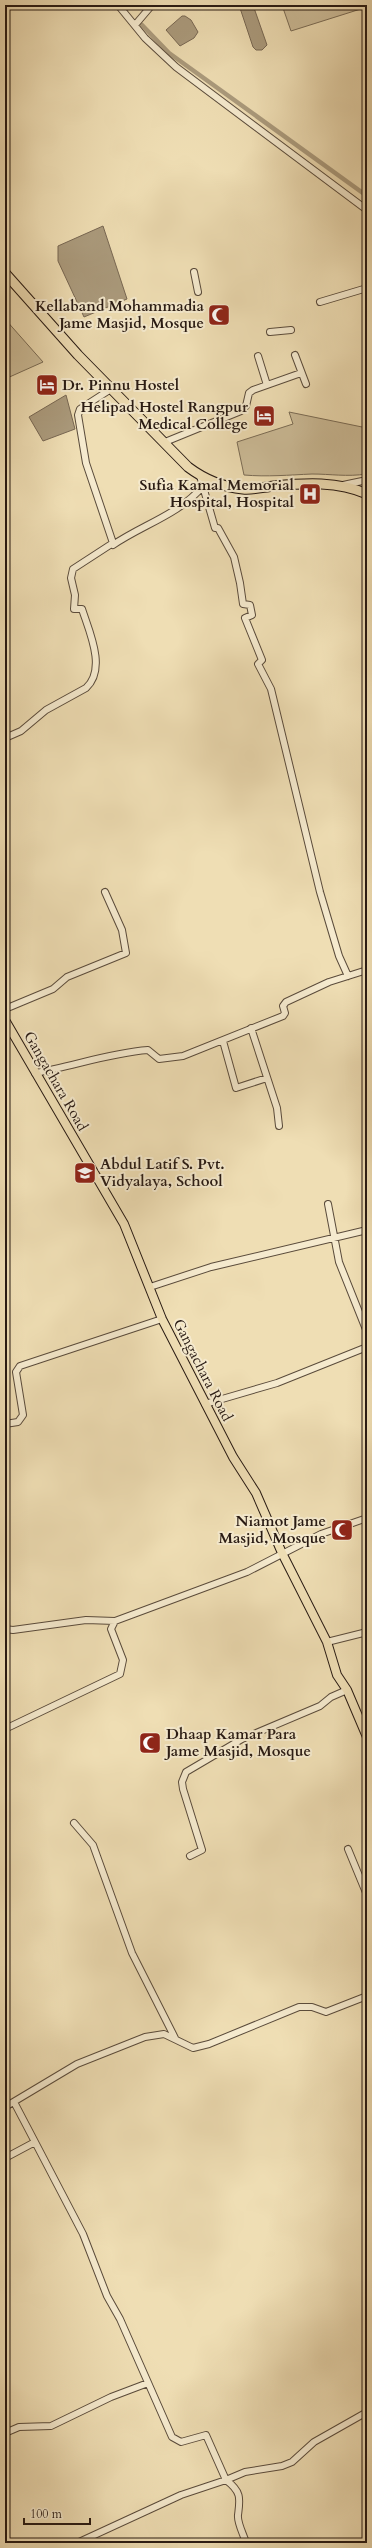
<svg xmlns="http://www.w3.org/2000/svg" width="372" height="2548" font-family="Cardo,serif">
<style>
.green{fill:#cdbd99;stroke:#7a6c56}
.water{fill:#ab9b7d;stroke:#776753}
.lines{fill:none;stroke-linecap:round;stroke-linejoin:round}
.canal{stroke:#ab9b7d;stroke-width:4.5}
.minor-casing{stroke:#5a4b3b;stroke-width:8}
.major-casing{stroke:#281a13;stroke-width:10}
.highway-casing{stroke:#281a13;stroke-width:11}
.minor{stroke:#f5eace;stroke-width:6}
.major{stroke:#efdeb4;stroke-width:8}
.highway{stroke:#efdeb4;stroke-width:9}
.labels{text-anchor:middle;stroke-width:4;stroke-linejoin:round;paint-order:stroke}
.poi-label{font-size:15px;font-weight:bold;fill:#281a13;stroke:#f5eace;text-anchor:end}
.street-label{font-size:15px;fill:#281a13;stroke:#f5eace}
</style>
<rect width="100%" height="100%" fill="#efdeb4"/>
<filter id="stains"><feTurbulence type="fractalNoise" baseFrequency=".005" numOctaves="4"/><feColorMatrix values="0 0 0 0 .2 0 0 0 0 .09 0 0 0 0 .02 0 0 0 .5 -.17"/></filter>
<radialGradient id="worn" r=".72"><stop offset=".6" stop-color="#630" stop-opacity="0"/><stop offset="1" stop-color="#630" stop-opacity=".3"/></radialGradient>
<path class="green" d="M282,5H367V7L291,31Z
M5,319L43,362L5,379Z
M289,412L367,428V474C346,477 331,474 312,474C289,475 267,477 244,475L237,442L293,424Z"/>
<path class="water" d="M239,5H253L267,45L262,50H256L253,47Z
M182,16H185L191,20L198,32L194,38L180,46L166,30Z
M103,226L127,299L84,317L58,261V246Z
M66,395L75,429L43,441L29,417Z"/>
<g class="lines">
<path class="canal" d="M142,25L169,53L367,196"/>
<g class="minor-casing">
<path id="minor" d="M118,5L145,38L176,67L367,210
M135,25L152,5
M194,272L198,292
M320,302L367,288
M270,332L291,330
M295,355L306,384
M258,356L267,385
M165,442L241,411L246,406L249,393L253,390L301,373
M200,476L215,528H218L234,557L240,583L243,604L250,605L252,615L245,618L262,660L258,664L271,689L320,892L339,956L348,976
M343,485L367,480
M113,545C142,525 180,514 203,486
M5,738L21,731L46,710L86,688C107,669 89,631 82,609H74L75,595L71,578L73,569L113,543L86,463L78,415L80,409L111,389
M5,1009L53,989L67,977L126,953L122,930L105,892
M251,1028L277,1108L279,1126
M223,1041L236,1088L267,1078
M35,1073C74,1066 109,1053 148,1050L159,1059L183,1056L283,1016L285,1013L283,1006L286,1002L329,982L367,970
M328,1204L339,1262L367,1332
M150,1287L211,1267L367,1230
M205,1404L277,1383L367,1347
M5,1424L18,1422L23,1415L16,1372L20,1366L162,1319
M5,1629L13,1630L86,1620L115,1621
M327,1642L367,1632
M5,1729L120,1674L123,1660L111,1629L115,1621L247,1572L321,1534L367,1518
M74,1823L93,1845L132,1953L175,2038
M348,1849L367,1895
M190,1856L202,1850L183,1789L182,1782L186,1772L242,1739L320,1706L331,1697L347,1690
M5,2107L77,2064L145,2037L164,2034L193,2048L209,2044L299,2007H312L326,2012L367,1996
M35,2142L83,2234L107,2296L120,2319L172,2437L181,2442L206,2435L226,2480L181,2495L77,2543
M5,2158L35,2142L14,2102
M5,2433L19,2427L51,2426L111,2397L148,2383
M246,2543C244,2535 237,2523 238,2515C240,2499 242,2492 226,2480L245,2472L282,2466L292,2462L314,2442L367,2412"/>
</g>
<g class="major-casing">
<path id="major" d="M5,1020L124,1224L162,1319L233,1457L256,1493L282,1553L327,1642L337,1675L347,1690L367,1737"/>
</g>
<g class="highway-casing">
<path id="highway" d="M5,273L78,355L188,467C204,479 222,487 243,489C253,490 264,487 274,486C305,483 338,481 367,494"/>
</g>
<use href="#minor" class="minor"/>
<use href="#major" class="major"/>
<use href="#highway" class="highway"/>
</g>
<defs>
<g id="mosque-square" transform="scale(1.15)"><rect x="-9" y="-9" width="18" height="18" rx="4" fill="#8f2418" stroke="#f5eace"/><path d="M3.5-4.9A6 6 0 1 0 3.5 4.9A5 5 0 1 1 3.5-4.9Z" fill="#fff"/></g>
<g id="hotel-square" transform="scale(1.15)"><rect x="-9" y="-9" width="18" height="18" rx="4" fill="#8f2418" stroke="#f5eace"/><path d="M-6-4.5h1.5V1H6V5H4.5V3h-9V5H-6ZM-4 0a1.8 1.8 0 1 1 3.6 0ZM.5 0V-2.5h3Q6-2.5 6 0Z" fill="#fff"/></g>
<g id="hospital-square" transform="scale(1.15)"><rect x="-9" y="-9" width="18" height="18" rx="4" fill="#8f2418" stroke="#f5eace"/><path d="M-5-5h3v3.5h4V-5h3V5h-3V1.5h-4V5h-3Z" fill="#fff"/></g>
<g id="school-square" transform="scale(1.15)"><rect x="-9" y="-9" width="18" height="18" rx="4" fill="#8f2418" stroke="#f5eace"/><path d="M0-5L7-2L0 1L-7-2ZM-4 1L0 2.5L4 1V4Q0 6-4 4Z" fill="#fff"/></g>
</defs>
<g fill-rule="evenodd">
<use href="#mosque-square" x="219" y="315"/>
<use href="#hotel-square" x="47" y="385"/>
<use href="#hotel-square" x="264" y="416"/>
<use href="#hospital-square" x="310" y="494"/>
<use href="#school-square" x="85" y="1173"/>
<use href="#mosque-square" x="342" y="1530"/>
<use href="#mosque-square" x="150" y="1743"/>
</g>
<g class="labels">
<g class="poi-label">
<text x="204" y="311">Kellaband Mohammadia<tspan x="204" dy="17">Jame Masjid, Mosque</tspan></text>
<text x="62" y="390" text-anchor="start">Dr. Pinnu Hostel</text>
<text x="248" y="412">Helipad Hostel Rangpur<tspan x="248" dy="17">Medical College</tspan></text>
<text x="294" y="490">Sufia Kamal Memorial<tspan x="294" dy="17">Hospital, Hospital</tspan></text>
<text x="100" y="1169" text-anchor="start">Abdul Latif S. Pvt.<tspan x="100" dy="17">Vidyalaya, School</tspan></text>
<text x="326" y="1526">Niamot Jame<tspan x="326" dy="17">Masjid, Mosque</tspan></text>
<text x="166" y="1739" text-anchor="start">Dhaap Kamar Para<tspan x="166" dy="17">Jame Masjid, Mosque</tspan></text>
</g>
<g class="street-label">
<text transform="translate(56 1081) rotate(60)" y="5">Gangachara Road</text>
<text transform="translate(203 1370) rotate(63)" y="5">Gangachara Road</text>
</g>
</g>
<rect width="372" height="2548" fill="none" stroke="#efdeb4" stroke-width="20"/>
<rect x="6" y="6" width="360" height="2536" fill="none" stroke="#281a13" stroke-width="2"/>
<rect x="10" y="10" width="352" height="2528" fill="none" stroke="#281a13"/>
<path d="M24 2518v6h66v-6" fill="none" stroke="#281a13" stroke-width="2"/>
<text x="30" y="2518" font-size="12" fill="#281a13" stroke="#f5eace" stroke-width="3" paint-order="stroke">100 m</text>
<rect width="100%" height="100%" filter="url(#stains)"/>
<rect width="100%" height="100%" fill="url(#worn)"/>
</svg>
